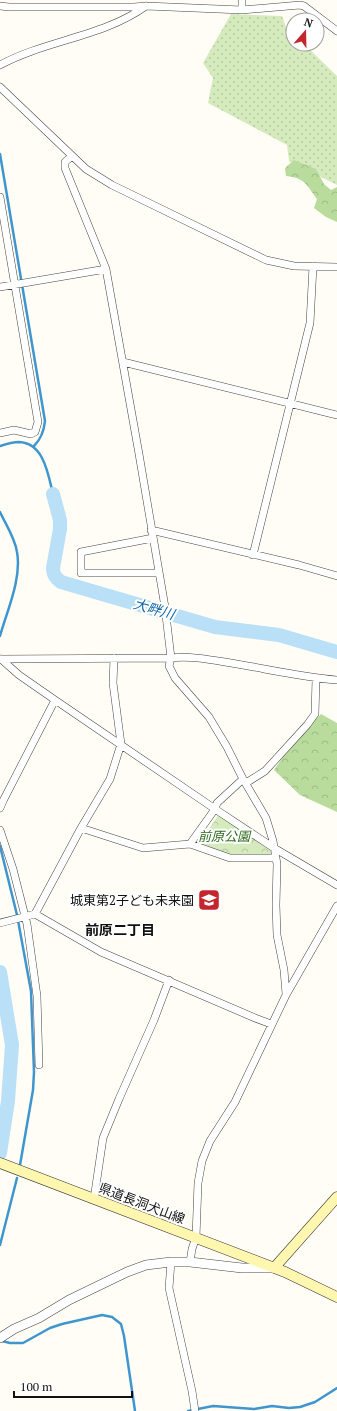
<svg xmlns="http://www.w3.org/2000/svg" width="337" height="1411" font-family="'PT Serif','Noto Sans JP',serif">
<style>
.grass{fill:url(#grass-dots)}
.forest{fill:url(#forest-crowns)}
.park{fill:url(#park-crowns)}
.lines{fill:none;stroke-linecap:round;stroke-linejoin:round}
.stream{stroke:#3f96cf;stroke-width:2.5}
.river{stroke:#b9e0f7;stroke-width:14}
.minor-casing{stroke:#444;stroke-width:8}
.tertiary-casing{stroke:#444;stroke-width:10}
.secondary-casing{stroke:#333;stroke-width:11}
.minor{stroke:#fff;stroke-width:7}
.tertiary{stroke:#fff;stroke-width:9}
.secondary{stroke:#fff6b0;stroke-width:10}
.labels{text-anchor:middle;stroke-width:4;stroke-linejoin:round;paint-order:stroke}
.park-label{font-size:13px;font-style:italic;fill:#2f6b1f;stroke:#fff}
.poi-label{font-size:13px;fill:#111;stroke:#fff;text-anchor:end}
.street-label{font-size:13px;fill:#111;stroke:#fff}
.water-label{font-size:14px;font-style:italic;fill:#1768a6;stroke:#fff}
.neighbourhood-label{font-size:14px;font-weight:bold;fill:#111;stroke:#fff}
</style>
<defs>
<pattern id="grass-dots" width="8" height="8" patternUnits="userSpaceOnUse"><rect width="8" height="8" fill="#d5ebbd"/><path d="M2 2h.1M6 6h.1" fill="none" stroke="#b6c8a1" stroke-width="1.8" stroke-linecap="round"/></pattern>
<pattern id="forest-crowns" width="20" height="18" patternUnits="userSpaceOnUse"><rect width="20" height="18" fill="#b9dc9c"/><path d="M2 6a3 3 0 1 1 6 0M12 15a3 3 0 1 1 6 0" fill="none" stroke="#9ebc85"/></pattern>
<pattern id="park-crowns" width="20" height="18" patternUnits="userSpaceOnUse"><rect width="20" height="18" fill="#d5ebbd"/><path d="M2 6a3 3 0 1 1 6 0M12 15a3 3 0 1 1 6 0" fill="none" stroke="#b6c8a1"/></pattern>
</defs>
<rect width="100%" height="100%" fill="#fffdf5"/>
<path class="grass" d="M231,14L282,16L286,27L293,34V44H304L337,76V185L289,161L287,145L208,103L213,78L203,63Z"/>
<path class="forest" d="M294,160L316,169L324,184L331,190L337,187V222L326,217L314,208L317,199C306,185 306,178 286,176L285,168Z
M321,714L337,723V812L300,795L274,770L292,744Z"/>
<path class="park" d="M219,814L272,849V855H228L199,844Z"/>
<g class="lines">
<path class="stream" d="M0,154L45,421C44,431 41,439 34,446
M0,446C6,444 13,442 19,442C44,443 48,474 53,494
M0,512C6,525 15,538 17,552C22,578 7,611 0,636
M0,846L17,915L31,991L34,1072L33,1090L20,1165
M0,1245L17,1178
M2,1341L10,1343H23L50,1328L62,1324L102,1315L112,1317L121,1324L124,1336L135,1411
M188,1411L213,1406L254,1409L272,1406L289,1408L300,1407L315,1402L337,1388"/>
<path class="river" d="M53,494L60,520V529L53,568C53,575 56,578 61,582L215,627L279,635L337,652
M0,972L12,1045L8,1101L0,1153"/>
<g class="minor-casing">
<path id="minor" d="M0,6L9,7H134L146,6L242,10L300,5L304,6L337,31
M242,10V1
M0,65C46,40 103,37 146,6
M0,87L86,169L112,185L266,260L294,266L337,267
M72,156L65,162V168L106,269L139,454L165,607L171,658L169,666L175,678L209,717L227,747L243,779L217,803L215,809L190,844
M0,197L38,422L35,432L31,434L14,430L0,433
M0,287L106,269
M123,362L337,415
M151,530L299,565L337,576
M153,538L81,552V573H159
M253,555L310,323L313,266
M0,659L171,658C189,656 207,659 225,662C263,668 300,677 337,680
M1,659L19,675L55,700L215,809L274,848L337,885
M243,779L266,818L273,841L277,864L276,905L277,935L284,970L286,994
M246,783L265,771L307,725L315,714L316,679
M0,808L4,799L55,700
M81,828L143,848L190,844L230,858H276
M0,830L13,869L27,924L37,996L39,1065
M35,914L81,828L110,779L121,744L113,683L114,658
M0,923L35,914L101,952L255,1018L271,1024
M94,1199L103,1138L119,1099L154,1020L169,980
M171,1262L169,1288L192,1391L195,1411
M190,1262L192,1249L196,1237L198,1183L202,1161L210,1141L235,1102L286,995L337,906"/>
</g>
<g class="tertiary-casing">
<path id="tertiary" d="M0,1338L14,1329L39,1318L69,1300L127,1272L146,1265L171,1262H190L242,1268H271"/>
</g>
<g class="secondary-casing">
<path id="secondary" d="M0,1163L285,1272L337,1297
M274,1268L337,1197"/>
</g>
<use href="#minor" class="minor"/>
<use href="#tertiary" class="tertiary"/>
<use href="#secondary" class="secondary"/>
</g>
<defs>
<g id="school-square" transform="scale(1.15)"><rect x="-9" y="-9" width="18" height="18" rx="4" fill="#c4262e" stroke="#fff"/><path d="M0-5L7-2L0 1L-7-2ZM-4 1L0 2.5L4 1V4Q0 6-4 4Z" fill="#fff"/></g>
</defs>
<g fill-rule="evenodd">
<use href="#school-square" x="209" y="900"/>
</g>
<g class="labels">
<g class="park-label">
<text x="224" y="841">前原公園</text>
</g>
<g class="poi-label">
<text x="194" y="905">城東第2子ども未来園</text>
</g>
<g class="street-label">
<text transform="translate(142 1203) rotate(21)" y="5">県道長洞犬山線</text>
</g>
<g class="water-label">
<text transform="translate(154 609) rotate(16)" y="5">大畔川</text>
</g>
<g class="neighbourhood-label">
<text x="120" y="935">前原二丁目</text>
</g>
</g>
<g transform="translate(305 32) rotate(20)"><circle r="19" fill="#ffffff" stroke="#a0a0a0"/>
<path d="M0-3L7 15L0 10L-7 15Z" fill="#c4262e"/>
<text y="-6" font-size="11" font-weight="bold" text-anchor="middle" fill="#111111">N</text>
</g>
<path d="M14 1391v6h118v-6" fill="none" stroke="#111111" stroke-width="2"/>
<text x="20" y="1391" font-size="12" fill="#111111" stroke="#ffffff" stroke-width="3" paint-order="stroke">100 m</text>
</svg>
